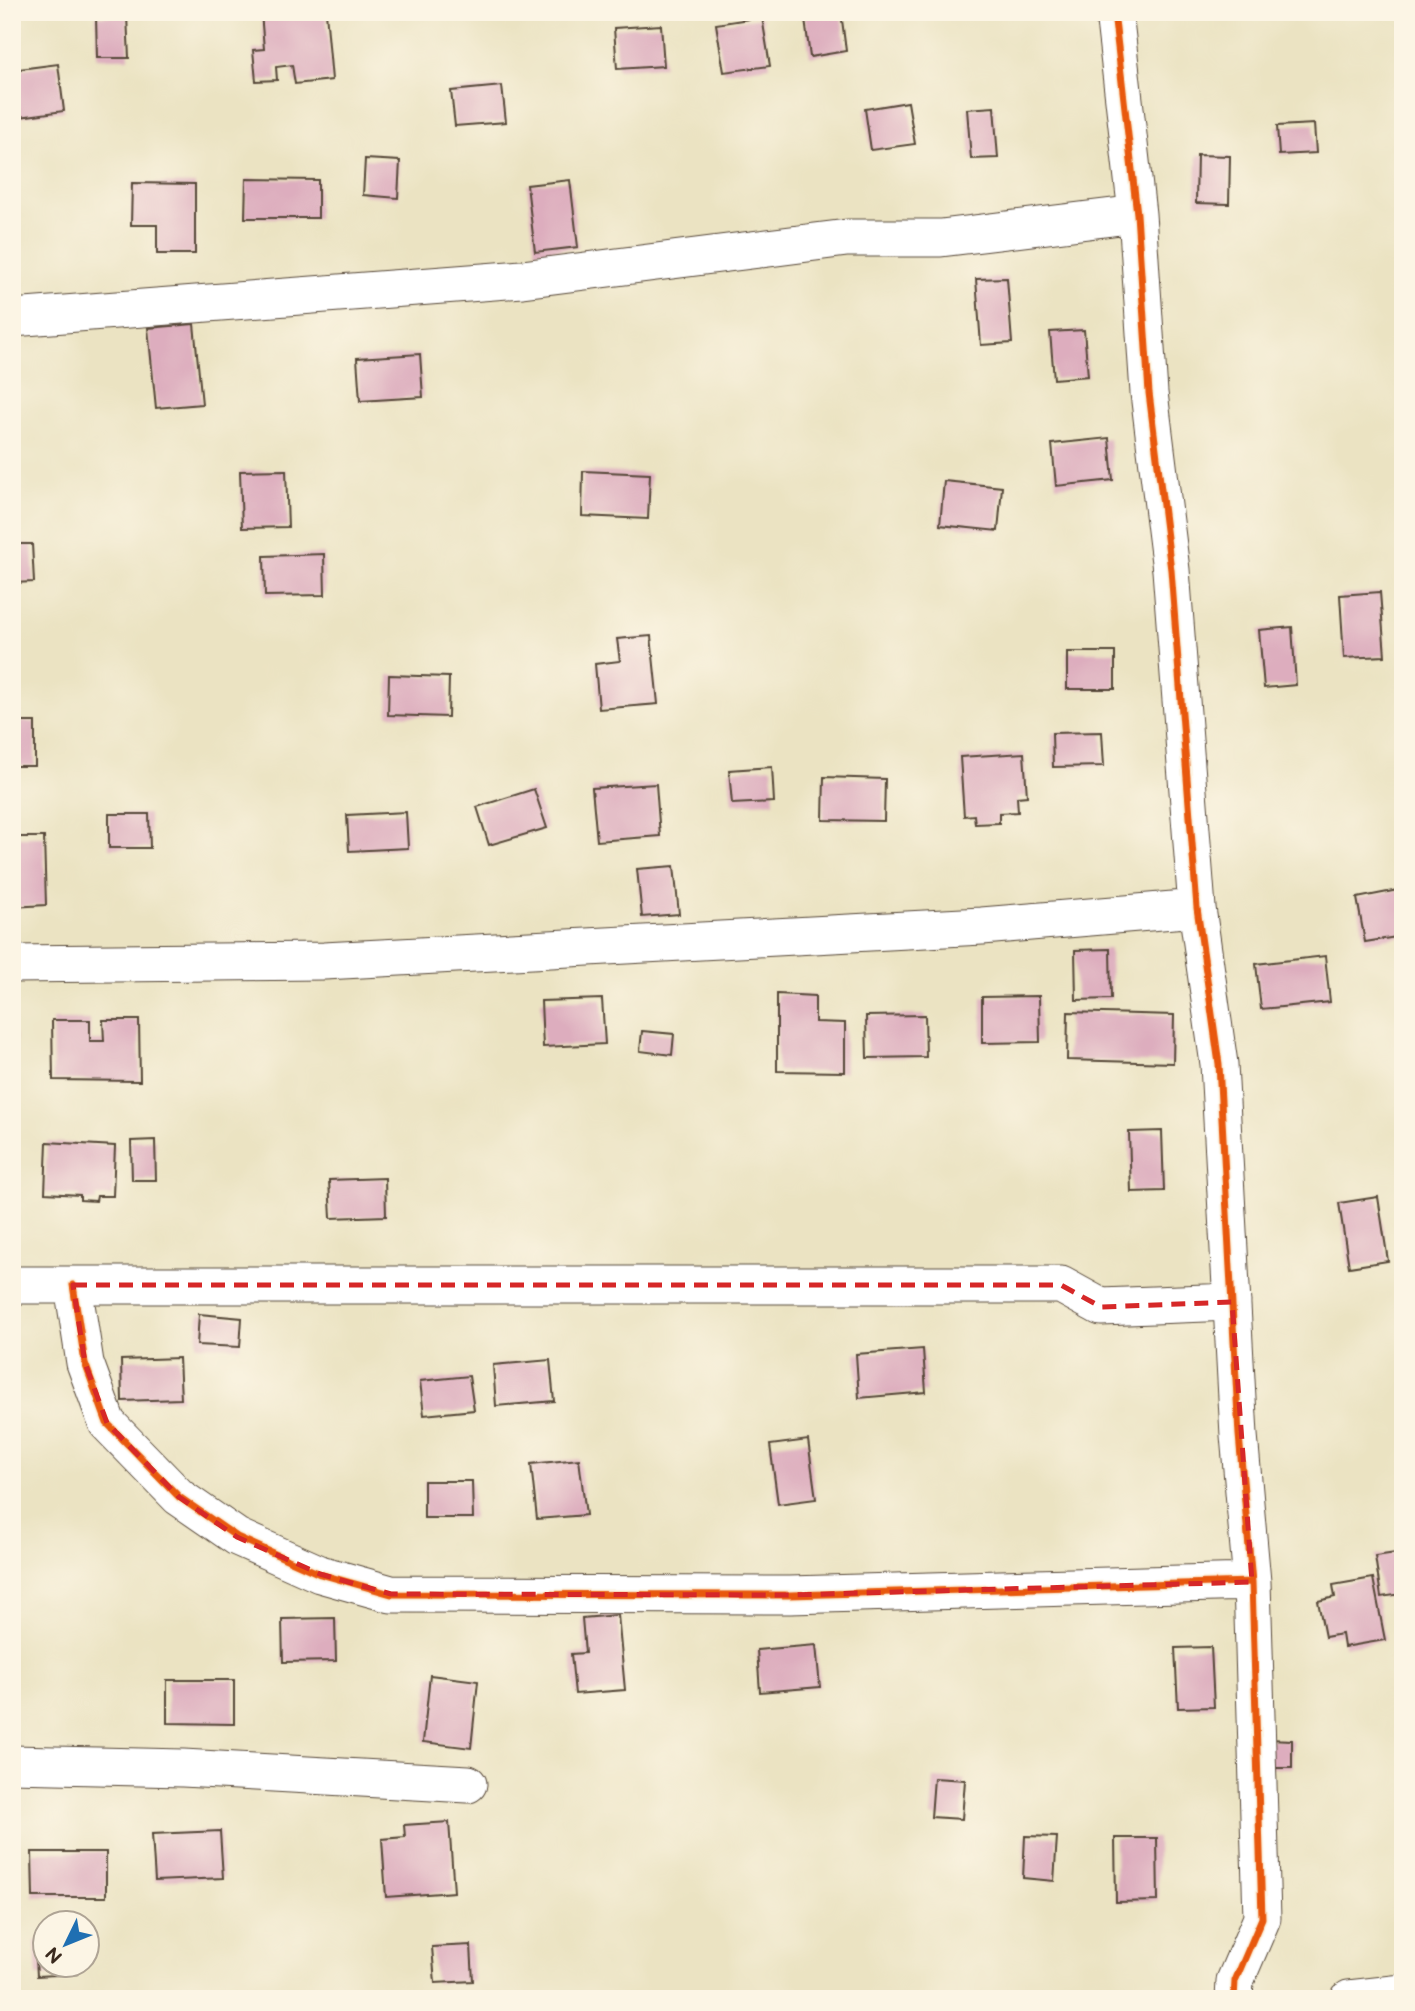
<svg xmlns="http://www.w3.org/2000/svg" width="1415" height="2011" font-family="'Balsamiq Sans',sans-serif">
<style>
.building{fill:#ddadbe}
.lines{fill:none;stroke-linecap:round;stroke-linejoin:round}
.street-casing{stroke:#554637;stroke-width:39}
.street{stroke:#fff;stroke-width:37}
.cycleway-casing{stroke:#fcf5e5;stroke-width:11}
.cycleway{stroke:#e8590c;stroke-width:7}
.marked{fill:none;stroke:#d62828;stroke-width:5;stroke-dasharray:14 9;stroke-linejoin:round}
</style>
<rect width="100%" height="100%" fill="#fcf5e5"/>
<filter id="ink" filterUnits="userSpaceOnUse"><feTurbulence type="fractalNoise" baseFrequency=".0143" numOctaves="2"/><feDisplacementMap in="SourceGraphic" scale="14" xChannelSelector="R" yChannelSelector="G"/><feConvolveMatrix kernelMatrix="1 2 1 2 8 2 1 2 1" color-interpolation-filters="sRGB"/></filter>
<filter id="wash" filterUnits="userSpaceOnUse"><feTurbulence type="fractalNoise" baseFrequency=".00686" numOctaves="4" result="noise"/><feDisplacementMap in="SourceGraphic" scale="28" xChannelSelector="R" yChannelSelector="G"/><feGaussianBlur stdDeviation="1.57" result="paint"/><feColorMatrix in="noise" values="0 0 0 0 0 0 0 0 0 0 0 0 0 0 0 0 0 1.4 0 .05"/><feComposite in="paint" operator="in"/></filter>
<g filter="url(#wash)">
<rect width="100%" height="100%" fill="#ebe3c2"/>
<g id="blocks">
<path class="building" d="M261,12H326L332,80L295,84L292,65L276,67L277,80L256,81L253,50L264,49Z
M804,12H841L846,51L810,57Z
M96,16H127L129,58H97Z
M762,17L770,66L724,72L716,24Z
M661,25L664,66L617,69L614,28Z
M58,64L64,111L12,118V70Z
M502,86L506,122L455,126L451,91Z
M908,102L915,144L871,150L865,109Z
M994,107L998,158L971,159L967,109Z
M1314,124L1316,153L1279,155L1277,126Z
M1197,155L1230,156L1229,204L1196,203Z
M365,159L400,161L398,198L363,195Z
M246,179L318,180V218H245Z
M570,180L578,247L535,252L527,185Z
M132,183L195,184V254H157V225H131Z
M1007,278L1012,343L981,345L976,279Z
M194,324L202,404L156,408L148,328Z
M1084,330L1088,376L1054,379L1050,332Z
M420,354L423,397L360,401L357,358Z
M1109,438L1113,480L1056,486L1052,444Z
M286,470L288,527L242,528L240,471Z
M583,471L650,474L648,519L582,516Z
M944,481L1002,487L998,531L940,525Z
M12,544H32L34,582L12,583Z
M324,554L325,595L265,596L264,556Z
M1380,592L1385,656L1344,658L1340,595Z
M1292,627L1296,685L1264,688L1259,630Z
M651,636L658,704L599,709L595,664L620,661L617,639Z
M1067,652H1115V689H1067Z
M389,675L449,677L448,717L388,715Z
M12,722H35V766H12Z
M1102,732L1104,766L1053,767L1052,733Z
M1024,753L1027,796L1017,797L1018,812L999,813V823L975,824L974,815L964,816L960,757Z
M772,767L774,802L732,804L729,770Z
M824,777L885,779L884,821L823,820Z
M656,784L660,836L597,841L592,788Z
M534,789L547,828L489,845L477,807Z
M406,812L408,848L349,851L347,815Z
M109,814H149L150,848H109Z
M12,837H44L46,905L12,907Z
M674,866L679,914L642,917L637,869Z
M1403,889V936L1365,942L1357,898Z
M1110,949L1111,999L1076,1000L1075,950Z
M1325,956L1330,1002L1261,1009L1256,964Z
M777,994L815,996V1022L845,1023V1072L777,1071Z
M1039,996L1040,1042L982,1043V997Z
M602,999L605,1044L543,1047L541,1001Z
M1068,1012L1174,1015L1173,1063L1067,1060Z
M925,1015L926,1057L867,1058L866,1016Z
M52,1020H90V1041H104L103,1020H139L140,1081L53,1080Z
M642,1031L674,1034L672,1055L640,1051Z
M12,1034H16V1074H12Z
M1162,1131L1164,1191L1131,1192L1129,1132Z
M155,1140L156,1180H132L131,1141Z
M47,1142L115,1146L113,1196H97L96,1201L80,1200V1195L45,1193Z
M385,1178L386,1216L331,1218L329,1180Z
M1378,1197L1388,1261L1349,1267L1339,1203Z
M199,1314L242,1318L240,1347L197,1345Z
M923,1349L926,1392L859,1398L856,1354Z
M179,1358L181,1399L122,1401L121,1360Z
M550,1360L554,1401L496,1406L493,1365Z
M469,1376L474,1410L424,1415L420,1381Z
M808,1440L816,1499L778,1504L770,1445Z
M579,1459L586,1515L537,1519L531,1464Z
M424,1481H472L473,1518H424Z
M1403,1552V1594L1381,1597L1375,1556Z
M1373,1578L1385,1640L1344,1647L1342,1634L1325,1637L1318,1601L1335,1597L1333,1585Z
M618,1615L625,1690L575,1694L571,1654L585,1653L582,1618Z
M335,1618L336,1661L283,1662L282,1619Z
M816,1645L820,1687L760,1692L757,1650Z
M1211,1647L1214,1707L1178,1708L1175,1648Z
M430,1675L478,1681L471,1748L423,1742Z
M167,1680H234V1724L167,1723Z
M1267,1739L1292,1740V1768H1268Z
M934,1778L965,1780L962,1819L931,1817Z
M449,1822L454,1892L386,1897L382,1839L405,1837L404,1825Z
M220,1831L223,1878L155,1881L152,1834Z
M1025,1836L1057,1837L1054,1881L1023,1878Z
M1115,1838H1157L1158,1901L1116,1902Z
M32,1852H106V1897H33Z
M35,1941H46V1966H77V1974L37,1976Z
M471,1945L473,1981L435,1983L432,1947Z"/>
</g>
</g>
<g filter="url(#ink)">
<use href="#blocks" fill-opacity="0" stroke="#554637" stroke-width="2"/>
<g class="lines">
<g class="street-casing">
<path id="street" d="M1114,12L1137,214L1149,393L1171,570L1197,908L1219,1064L1239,1435L1252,1582L1262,1918L1235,1981L1234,1999
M12,318L522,279L847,238H941L1137,214
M12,964L324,961L982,926L1197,908
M12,1285H1061L1101,1307L1232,1302
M73,1285L85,1363L107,1423L179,1497L237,1537L320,1574L391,1594L790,1595L1252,1582
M12,1764L183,1768L468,1784
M1349,1999L1403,1993"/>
</g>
<use href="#street" class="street"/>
<g class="cycleway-casing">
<path id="cycleway" d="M1114,12L1137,214L1149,393L1171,570L1197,908L1219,1064L1239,1435L1252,1582L1262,1918L1235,1981L1234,1999
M73,1285L85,1363L107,1423L179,1497L237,1537L320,1574L391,1594L790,1595L1252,1582"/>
</g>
<use href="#cycleway" class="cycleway"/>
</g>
</g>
<path class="marked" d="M73,1285H1061L1101,1307L1232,1302L1252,1582L790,1595L391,1594L320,1574L237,1537L179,1497L107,1423L85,1363Z"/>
<rect width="1415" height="2011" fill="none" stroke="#fcf5e5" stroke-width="42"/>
<g transform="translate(66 1944) rotate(227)"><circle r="33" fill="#fcf5e5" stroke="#afa495" stroke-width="2"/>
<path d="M0-5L12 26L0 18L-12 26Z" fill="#1f6fb2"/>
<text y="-10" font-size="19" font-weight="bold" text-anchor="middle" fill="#3b2a1e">N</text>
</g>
</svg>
